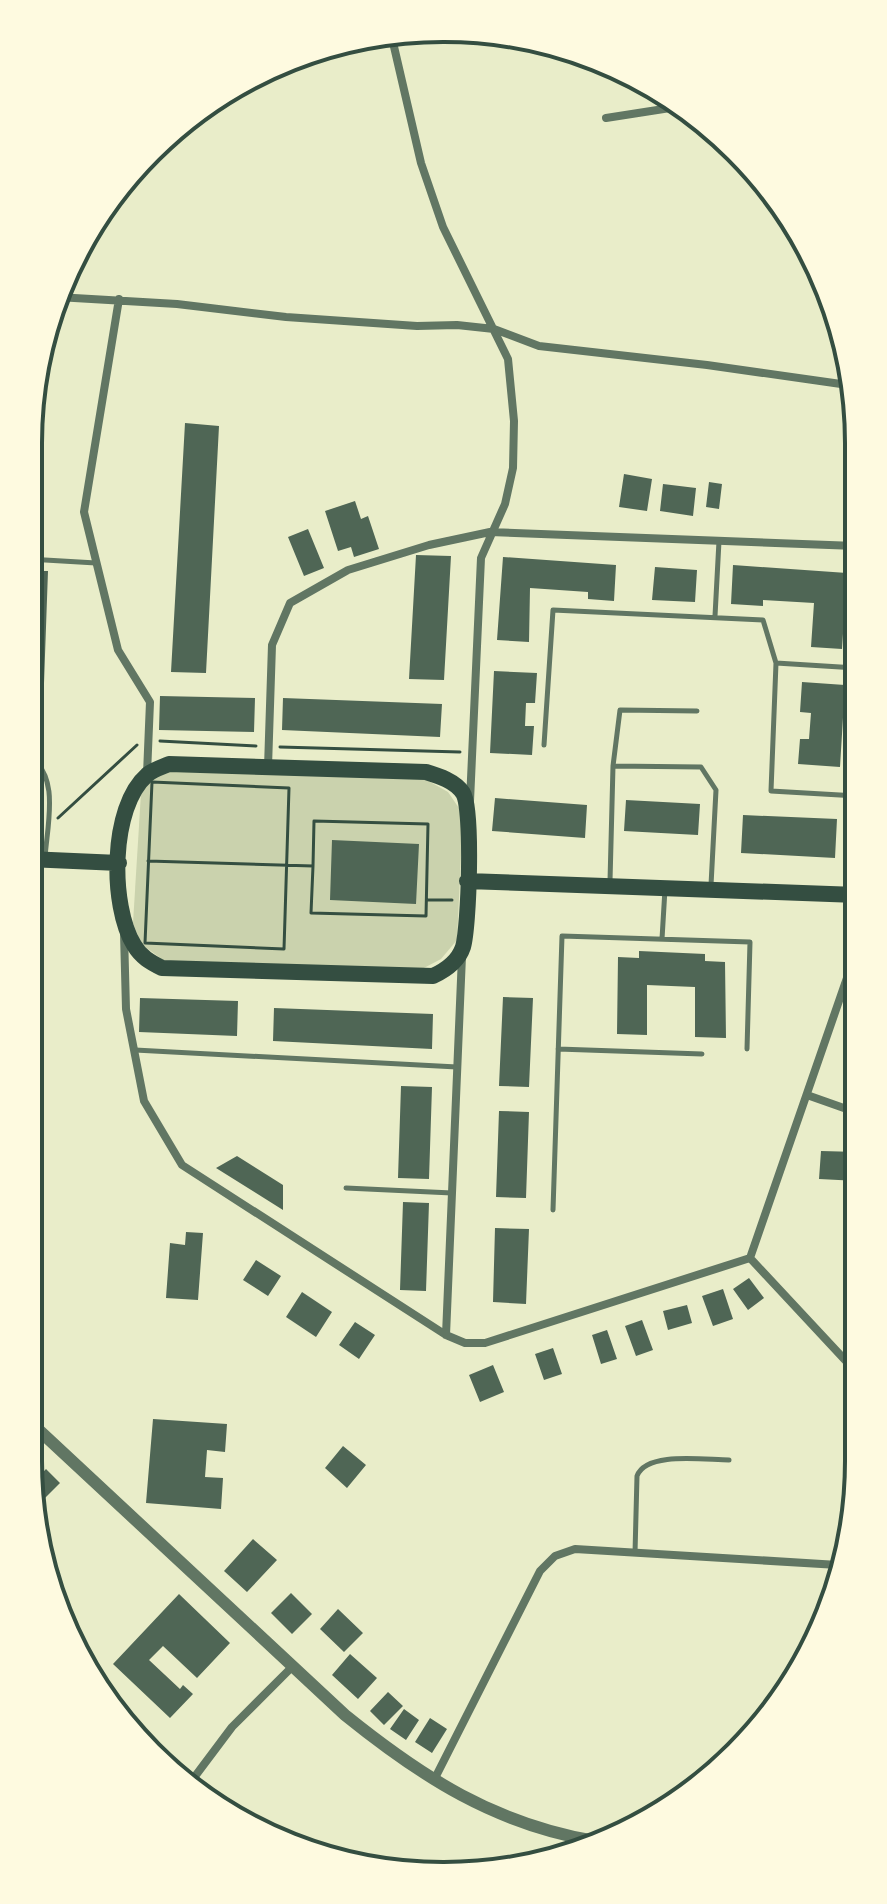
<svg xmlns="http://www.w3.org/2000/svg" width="887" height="1904" font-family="'DejaVu Sans',sans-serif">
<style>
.green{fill:#cad2ad}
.building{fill:#4f6655}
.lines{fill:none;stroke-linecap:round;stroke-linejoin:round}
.path{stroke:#344e41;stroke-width:3}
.service{stroke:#617663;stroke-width:5}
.minor{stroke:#617663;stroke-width:8}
.tertiary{stroke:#617663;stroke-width:12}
.trunk{stroke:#344e41;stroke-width:16}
.rim{fill:none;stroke:#344e41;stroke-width:4}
</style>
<rect width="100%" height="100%" fill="#e9edc9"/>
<path class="green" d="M175,770L425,779L448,792L463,814L457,940L441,959L422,969L166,962L141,944L133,923L141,793L153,777Z"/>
<path class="building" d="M185,423L219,426L206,673L171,672Z
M624,474L652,479L647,511L619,507Z
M709,482L722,484L719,509L706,507Z
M663,484L696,488L693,516L660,511Z
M355,501L361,519L368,516L379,549L354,557L351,547L338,551L325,511Z
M308,529L324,568L304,576L288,537Z
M416,555L451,556L444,680L409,679Z
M503,557L616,565L614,601L588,599V592L530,588L529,642L497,640Z
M733,565L847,573L842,649L811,647L814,603L763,600V606L731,604Z
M655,567L697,570L695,602L652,600Z
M28,571H48L42,739H28Z
M494,671L537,673L535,703H526L525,726H534L532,755L490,753Z
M802,682L845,685L840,767L798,764L800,739H809L811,713L800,712Z
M160,696L255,698L254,732L159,730Z
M283,698L442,704L440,737L282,730Z
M28,780L34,781L32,812H28Z
M495,798L587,805L585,838L492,831Z
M626,800L700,804L698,835L624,831Z
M743,815L837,819L835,858L741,853Z
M332,840L419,844L416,904L330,900Z
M28,904L42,905L40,941L28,940Z
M639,951L705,954V961L725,962L726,1038L695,1037V987L647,985V1035L617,1034L618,957L639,958Z
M28,964H41L35,1129H28Z
M503,997L533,998L529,1087L499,1086Z
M140,998L238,1001L237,1036L139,1032Z
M274,1008L433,1014L432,1049L273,1041Z
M852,1075L858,1076V1097L847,1095Z
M401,1086L432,1087L429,1179L398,1178Z
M499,1111L529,1112L526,1198L496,1197Z
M821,1151L858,1152V1181L819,1179Z
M237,1156L283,1185V1210L216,1168Z
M403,1202L429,1203L426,1291L400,1290Z
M495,1228L529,1229L526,1304L493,1302Z
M186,1232L203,1233L198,1300L166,1298L170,1243L185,1245Z
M256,1260L281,1276L268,1296L243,1280Z
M749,1278L764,1298L748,1310L733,1289Z
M723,1289L733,1319L713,1326L702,1296Z
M302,1292L332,1312L316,1337L286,1317Z
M687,1305L692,1323L668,1330L663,1311Z
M642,1320L653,1350L636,1356L625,1326Z
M355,1322L375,1335L359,1359L339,1345Z
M607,1330L617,1359L601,1364L592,1335Z
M553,1348L562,1374L544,1380L535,1354Z
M493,1365L504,1392L480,1402L469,1375Z
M153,1419L227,1424L225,1452L207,1450L205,1477L223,1478L221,1509L146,1503Z
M343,1446L366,1465L347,1488L325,1468Z
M46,1469L60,1483L36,1507L32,1484Z
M253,1539L277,1560L247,1592L224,1571Z
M291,1593L312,1614L292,1634L271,1613Z
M179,1594L230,1643L197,1678L163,1646L149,1660L180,1689L183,1685L193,1694L170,1718L113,1664Z
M338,1609L363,1633L344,1652L320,1629Z
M350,1654L377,1678L358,1699L332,1675Z
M388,1692L403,1706L384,1725L370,1711Z
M404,1709L419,1720L406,1740L390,1729Z
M430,1718L447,1729L432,1753L415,1742Z"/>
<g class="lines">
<path class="path" d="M160,741L256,746
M280,747L460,752
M152,782L289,788L284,949L145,943Z
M58,818L137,745
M28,825L40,826
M148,861L313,866L311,913L426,916L428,824L314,821L313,866
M428,900H452"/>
<path class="service" d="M28,559L96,563
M715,616L719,541
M776,663L771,791L857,796
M544,745L553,610L763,620L776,663L856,668
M28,756C61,775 47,825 45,858
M613,766L701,767L716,790L711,885
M610,881L613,766L620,710L697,711
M662,939L665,889
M28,948L40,949
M558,1049L702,1054
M135,1050L457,1067
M346,1188L452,1193
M553,1210L562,936L750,942L747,1049
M635,1553L637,1476C646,1451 705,1460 729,1460"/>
<path class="minor" d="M392,38L421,163L443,227L508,359L514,421L513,468L505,504L481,558L470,801
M606,118L683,106
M57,297L177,304L286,317L417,326L457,325L494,329L539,346L707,365L855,386
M119,299L84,512L118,650L150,702L147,774
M268,767L272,645L290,603L348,570L429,545L490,532L856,546
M124,933L126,1009L144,1101L182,1165L446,1335L465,1343H485L750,1258
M807,1095L858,1113
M750,1258L857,949
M750,1258L859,1375
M446,1335L462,956
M434,1780L540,1571L555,1556L575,1549L838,1565
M190,1783L232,1727L293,1666"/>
<path class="tertiary" d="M28,1420L345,1715C423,1778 495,1824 595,1841"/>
<path class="trunk" d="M169,764L426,772C439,776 455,781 463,793C473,809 469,927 463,947C458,962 446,970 433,976L162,968C150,962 141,957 134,945C110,906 110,807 147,775C152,770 162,767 169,764Z
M28,859L119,863
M467,881L857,895"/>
</g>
<path d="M0 0H887V1904H0ZM443 42H444A401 401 0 0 1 845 443V1461A401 401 0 0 1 444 1862H443A401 401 0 0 1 42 1461V443A401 401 0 0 1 443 42Z" fill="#fefae0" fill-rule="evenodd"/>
<path class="rim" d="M443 42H444A401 401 0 0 1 845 443V1461A401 401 0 0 1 444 1862H443A401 401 0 0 1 42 1461V443A401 401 0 0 1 443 42Z"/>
</svg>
